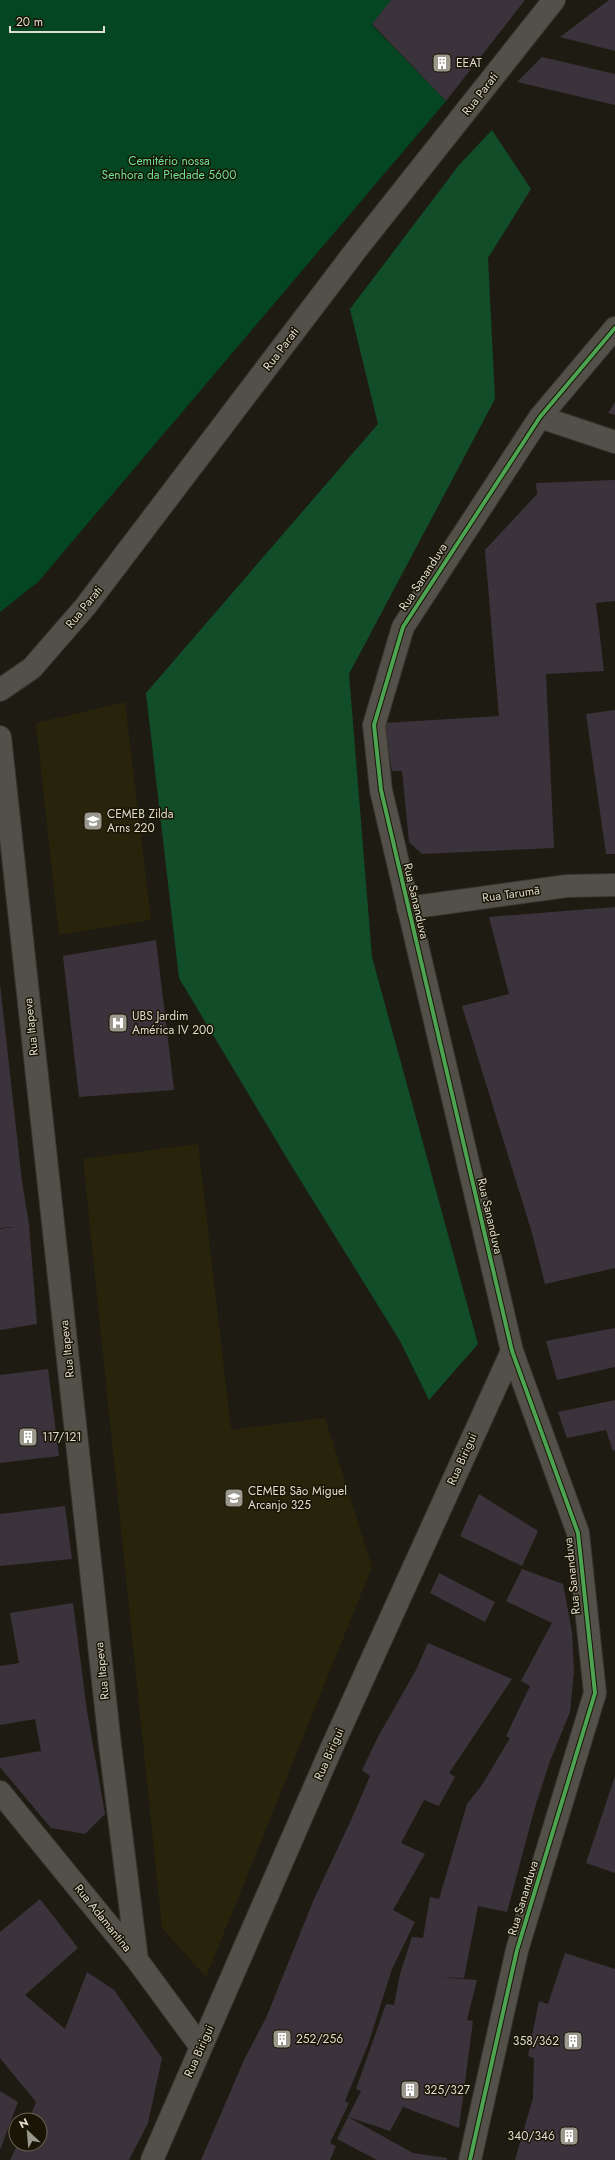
<svg xmlns="http://www.w3.org/2000/svg" width="615" height="2160" font-family="Jost,sans-serif">
<style>
.built{fill:#28230b}
.green{fill:#044622}
.forest{fill:#114d29}
.building{fill:#3b333c}
.lines{fill:none;stroke-linecap:round;stroke-linejoin:round}
.minor-casing{stroke:#37352e;stroke-width:24}
.minor{stroke:#525048;stroke-width:22}
.cycleway-casing{stroke:#191605;stroke-width:6}
.cycleway{stroke:#4ca352;stroke-width:4}
.labels{text-anchor:middle;stroke-width:3;stroke-linejoin:round;paint-order:stroke}
.poi-label{font-size:12px;fill:#dfdcd1;stroke:#191605;text-anchor:start}
.street-label{font-size:12px;fill:#dfdcd1;stroke:#191605}
.park-label{font-size:12px;fill:#70e095;stroke:#191605}
</style>
<rect width="100%" height="100%" fill="#1e1c12"/>
<path class="built" d="M125,702L151,920L59,935L36,723Z
M198,1144L231,1430L325,1418L372,1567L206,1977L162,1928L83,1159Z"/>
<path class="green" d="M0,0H391L372,25L446,101L38,582L0,612Z"/>
<path class="forest" d="M492,130L531,189L488,258L495,399L349,674L372,957L478,1344L429,1400L400,1341L291,1165L179,978L146,693L378,424L350,309L459,165Z"/>
<path class="building" d="M391,0H525L446,101L372,24Z
M609,0H615V51L560,37Z
M542,57L615,74V105L517,82Z
M615,402V415L608,413Z
M615,480V601L596,603L604,671L546,674L554,848L422,854L409,842L402,771H392L384,723L499,716L485,550L537,494L536,483Z
M615,710V854H606L586,714Z
M615,907V1268L545,1284L532,1233L462,1006L509,994L489,917Z
M156,940L174,1090L79,1097L63,956Z
M0,984L22,1181L29,1225L37,1324L0,1330V1229L15,1227L0,1228Z
M615,1328V1367L557,1380L546,1341Z
M48,1369L59,1456L0,1463V1375Z
M615,1400V1450L613,1451L606,1430L567,1438L558,1412Z
M479,1494L538,1531L522,1566L460,1536Z
M65,1506L72,1559L0,1566V1514Z
M522,1569L563,1584L572,1632L574,1672L570,1712L550,1761L535,1807L507,1912L478,1906L464,1978L438,1977L477,1980L467,2020L473,2021L459,2128L403,2107L390,2131L348,2117L413,2153L447,2158V2160H377L337,2139L361,2091L356,2089L386,2004L394,2005L400,1974L412,1937L423,1938L430,1897L439,1899L467,1804L482,1785L510,1738L506,1736L530,1686L521,1681L552,1623L506,1601Z
M439,1573L495,1602L485,1622L430,1593Z
M73,1603L87,1711L105,1814L85,1834L51,1828L0,1767V1758L41,1751L35,1719L0,1725V1666L19,1663L10,1613Z
M428,1643L512,1679L449,1773L455,1777L439,1806L424,1800L401,1843L425,1854L393,1910L415,1922L392,1969L369,2042L345,2101L349,2103L330,2143L336,2146L330,2160H201L244,2060L266,2018L314,1899L352,1818L370,1776L362,1770L379,1735L416,1670Z
M615,1776V1873L586,1863Z
M40,1899L78,1948L25,1995L65,2029L87,1972L114,1990L162,2058L148,2123L129,2160H10L18,2144H40V2120H29L36,2102L0,2058V1932Z
M565,1953L615,1969V2160H515L533,2098L534,2058L528,2056L539,2001L548,2004Z
M0,2091L18,2102L0,2150Z"/>
<g class="lines">
<g class="minor-casing">
<path id="minor" d="M540,417L615,442
M0,690L32,668L85,607L356,250L554,0
M0,737L110,1745L137,1960
M408,908L567,886L615,885
M0,1792L137,1960L201,2047
M152,2160L332,1747L512,1351
M470,2160L517,1950L595,1693L578,1533L512,1351L381,790L374,725L403,627L540,417L615,328"/>
</g>
<use href="#minor" class="minor"/>
<g class="cycleway-casing">
<path id="cycleway" d="M470,2160L517,1950L595,1693L578,1533L512,1351L381,790L374,725L403,627L540,417L615,328"/>
</g>
<use href="#cycleway" class="cycleway"/>
</g>
<defs>
<g id="building-square" transform="scale(1)"><rect x="-9" y="-9" width="18" height="18" rx="4" fill="#9b998e" stroke="#191605"/><path d="M-4-6H4V6H1V3H-1V6H-4ZM-2.5-4.3h1.7v1.8h-1.7ZM.8-4.3h1.7v1.8H.8ZM-2.5-1h1.7V.8h-1.7ZM.8-1h1.7V.8H.8Z" fill="#fff"/></g>
<g id="school-square" transform="scale(1)"><rect x="-9" y="-9" width="18" height="18" rx="4" fill="#9b998e" stroke="#191605"/><path d="M0-5L7-2L0 1L-7-2ZM-4 1L0 2.5L4 1V4Q0 6-4 4Z" fill="#fff"/></g>
<g id="hospital-square" transform="scale(1)"><rect x="-9" y="-9" width="18" height="18" rx="4" fill="#9b998e" stroke="#191605"/><path d="M-5-5h3v3.5h4V-5h3V5h-3V1.5h-4V5h-3Z" fill="#fff"/></g>
</defs>
<g fill-rule="evenodd">
<use href="#building-square" x="442" y="63"/>
<use href="#school-square" x="93" y="821"/>
<use href="#hospital-square" x="118" y="1023"/>
<use href="#building-square" x="28" y="1437"/>
<use href="#school-square" x="234" y="1498"/>
<use href="#building-square" x="282" y="2039"/>
<use href="#building-square" x="573" y="2041"/>
<use href="#building-square" x="410" y="2090"/>
<use href="#building-square" x="569" y="2136"/>
</g>
<g class="labels">
<g class="poi-label">
<text x="456" y="67">EEAT</text>
<text x="107" y="818">CEMEB Zilda<tspan x="107" dy="14">Arns 220</tspan></text>
<text x="132" y="1020">UBS Jardim<tspan x="132" dy="14">América IV 200</tspan></text>
<text x="42" y="1441">117/121</text>
<text x="248" y="1495">CEMEB São Miguel<tspan x="248" dy="14">Arcanjo 325</tspan></text>
<text x="296" y="2043">252/256</text>
<text x="559" y="2045" text-anchor="end">358/362</text>
<text x="424" y="2094">325/327</text>
<text x="555" y="2140" text-anchor="end">340/346</text>
</g>
<g class="street-label">
<text transform="translate(480 94) rotate(-52)" y="4">Rua Parati</text>
<text transform="translate(281 349) rotate(-53)" y="4">Rua Parati</text>
<text transform="translate(423 577) rotate(-57)" y="4">Rua Sananduva</text>
<text transform="translate(84 607) rotate(-51)" y="4">Rua Parati</text>
<text transform="translate(511 894) rotate(-8)" y="4">Rua Tarumã</text>
<text transform="translate(416 901) rotate(77)" y="4">Rua Sananduva</text>
<text transform="translate(31 1027) rotate(-96)" y="4">Rua Itapeva</text>
<text transform="translate(490 1216) rotate(77)" y="4">Rua Sananduva</text>
<text transform="translate(67 1349) rotate(-96)" y="4">Rua Itapeva</text>
<text transform="translate(462 1459) rotate(-66)" y="4">Rua Birigui</text>
<text transform="translate(572 1576) rotate(-96)" y="4">Rua Sananduva</text>
<text transform="translate(102 1671) rotate(-96)" y="4">Rua Itapeva</text>
<text transform="translate(329 1754) rotate(-66)" y="4">Rua Birigui</text>
<text transform="translate(523 1898) rotate(-73)" y="4">Rua Sananduva</text>
<text transform="translate(103 1918) rotate(51)" y="4">Rua Adamantina</text>
<text transform="translate(199 2051) rotate(-66)" y="4">Rua Birigui</text>
</g>
<g class="park-label">
<text x="169" y="165">Cemitério nossa<tspan x="169" dy="14">Senhora da Piedade 5600</tspan></text>
</g>
</g>
<g transform="translate(28 2132) rotate(334)"><circle r="19" fill="#191605" stroke="#686557"/>
<path d="M0-3L7 15L0 10L-7 15Z" fill="#9b998e"/>
<text y="-6" font-size="11" font-weight="bold" text-anchor="middle" fill="#dfdcd1">N</text>
</g>
<path d="M10 26v6h94v-6" fill="none" stroke="#dfdcd1" stroke-width="2"/>
<text x="16" y="26" font-size="12" fill="#dfdcd1" stroke="#191605" stroke-width="3" paint-order="stroke">20 m</text>
</svg>
